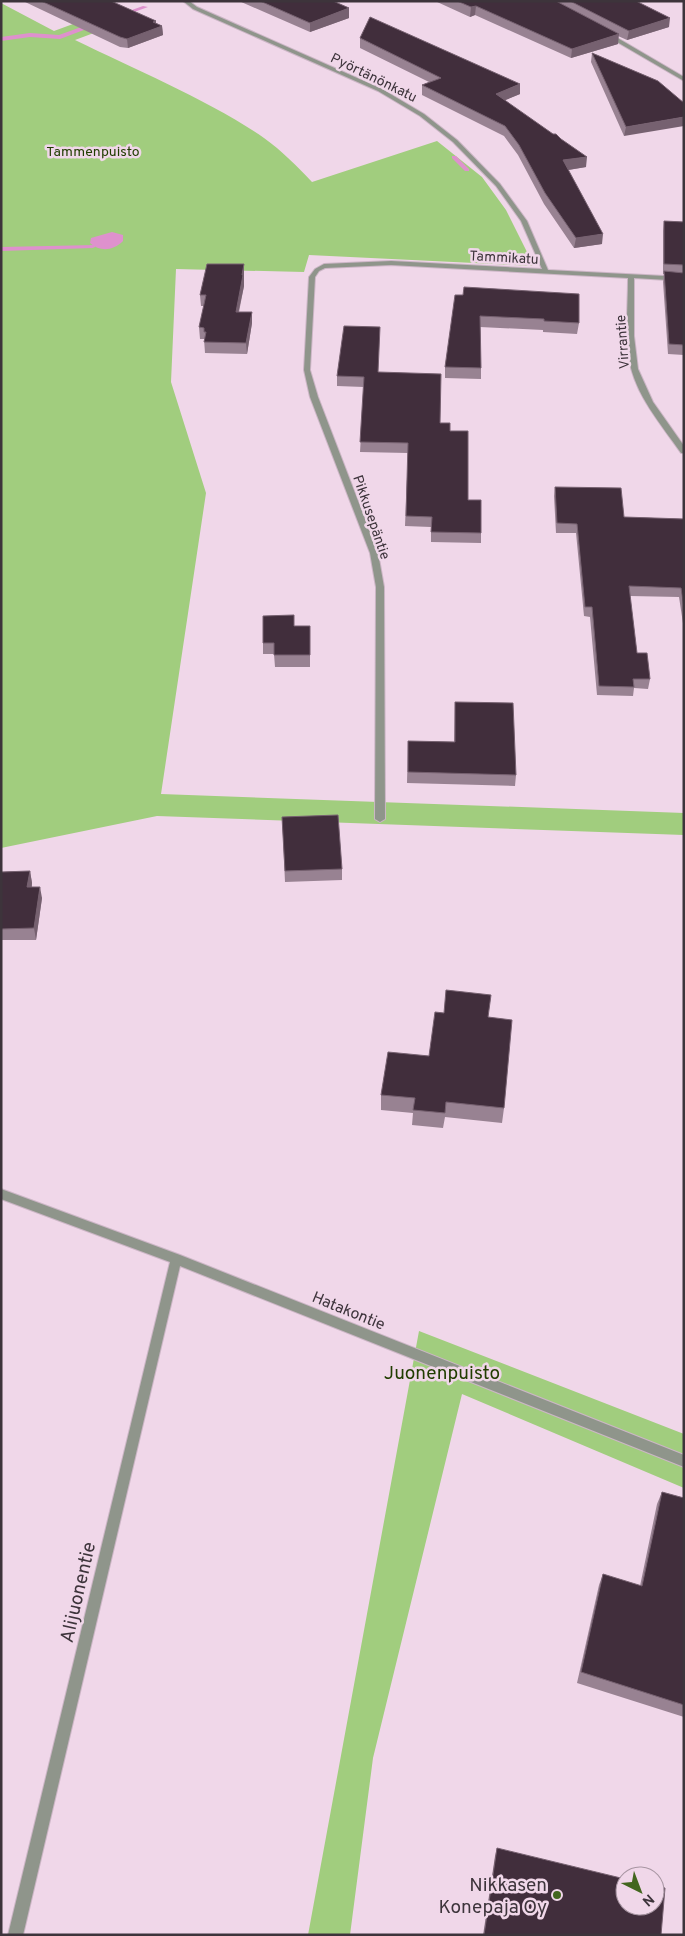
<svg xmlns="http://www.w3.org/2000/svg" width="685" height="1936" font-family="Overpass,sans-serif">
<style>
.green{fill:#a1cd7e}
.water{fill:#de91cd}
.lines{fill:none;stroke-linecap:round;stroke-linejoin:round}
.stream{fill:#de91cd;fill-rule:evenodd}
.street-casing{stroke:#ccb6c6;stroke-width:2}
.street{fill:#8f958b;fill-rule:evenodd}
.wall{fill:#988292}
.shaded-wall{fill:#766170}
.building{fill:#412e3c;stroke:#766170}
.poi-dot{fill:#42661e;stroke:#f0d7e9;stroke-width:2}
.labels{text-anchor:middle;stroke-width:5;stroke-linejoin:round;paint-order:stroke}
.far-street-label{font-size:14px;fill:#3d343b;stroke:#f0d7e9}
.far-park-label{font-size:14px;fill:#213d01;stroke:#f0d7e9}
.street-label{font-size:16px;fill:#3d343b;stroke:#f0d7e9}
.near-park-label{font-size:19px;fill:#213d01;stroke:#f0d7e9}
.near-street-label{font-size:19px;fill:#3d343b;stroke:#f0d7e9}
.near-poi-label{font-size:19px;fill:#3d343b;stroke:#f0d7e9;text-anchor:end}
</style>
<rect width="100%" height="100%" fill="#f0d7e9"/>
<path class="green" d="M1,3L54,31L122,6L142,15L75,40C136,70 209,100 264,138C282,151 297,166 312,182L437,141L482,177L506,210L534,266L309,255L304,272L176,269L171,382L206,493L161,794L684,813V835L157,816L1,848Z
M419,1331L684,1434V1488L462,1394L373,1758L350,1935H308Z"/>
<path class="water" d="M112,232L123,235V241C113,251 100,252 90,243L91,238Z"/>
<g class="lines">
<path class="stream" d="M143,6L148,7L123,16L118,15Z
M95,22L98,24L97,25L60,39L30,37L1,41V37L30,33L59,35Z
M452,156H456L469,169V171H465L452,158Z
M95,245V247L93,248L1,251V247Z"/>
<g class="street-casing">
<path id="street" d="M183,1H189L197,7L382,89L424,114L457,140L500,184L527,221L548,270L684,277V281L634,278V336L638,369L653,402L684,446V453H681C661,424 635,395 629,359C625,332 628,305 628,278L391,265L325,268L319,271L315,277L310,370L318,397L378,553L384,587L385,819L380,822L375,819L376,587L370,553L310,397L304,370L309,277L315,269L324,264L391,261L542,269L521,221L496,186L453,142L420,116L378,91L193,9Z
M605,33H609L684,77V81L605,35Z
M1,1189L180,1255L684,1455V1467L180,1266L23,1935H8L170,1262L1,1199Z"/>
</g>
<use href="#street" class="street"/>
</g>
<path class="wall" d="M23,1H118L114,3L156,21V23L162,26L163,35L128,48L120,47Z
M239,1H333L349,8V18L310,32Z
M435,1H636L669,27L627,40L618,36V44L571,58L475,15L470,17Z
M360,38L520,94L505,100L586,167L568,170L602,244L574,248L544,204L518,155L504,136L422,95V85L429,82L360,48Z
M592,53L658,81L624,136L591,62Z
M664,221L684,222V355L668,354L663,282L664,274H663V231Z
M244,264V286L239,312H252V323L247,354L205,353L204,339H200L199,327L204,306H201L200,295Z
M463,295L579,323L577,334L543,332V330L480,327L481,368V379L445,378V367Z
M379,372L450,431L468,500L481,533V543L431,542V527L405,526L408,453L360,452L364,387L337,386V376Z
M555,487L624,517L684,519V630L679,597L630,596L637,653L650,679L648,689L634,688L633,696L597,695L590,617L584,616L576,533H556L554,496Z
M294,626H310V667H275L274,654H263V643Z
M455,702L516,775L515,786L407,783L408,741L454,742Z
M282,817L342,869V880L285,882Z
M30,871L32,883V887L42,898L36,940H1V872Z
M488,1017L504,1108L502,1123L445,1117L443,1128L412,1125L413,1113L381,1110V1095L429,1056Z
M662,1492L684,1498V1717L577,1683L599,1585L603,1574L640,1586L657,1504Z
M497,1848L661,1935H483L495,1856Z"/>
<path class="shaded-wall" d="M476,6L475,15L470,17L471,7Z
M349,8V18L310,32V23Z
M670,18L669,27L627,40L629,31Z
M156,21V28L162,26L163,35L128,48L127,39Z
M619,34L618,44L571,58L572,49Z
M520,84V94L496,104V94Z
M684,117V126L624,136L626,127Z
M587,157L586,167L562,171L563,160Z
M603,234L602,244L574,248L576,238Z
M244,264V286L236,323V312Z
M252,312V323L247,354L246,343Z
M30,871L32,883L30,898L27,887Z
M40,887L42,898L36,940L34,928Z"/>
<path class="building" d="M41,1H111L156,21L153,22L162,26L127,39L120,37Z
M260,1H333L349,8L310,23Z
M457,1H556L619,34L572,49L476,6L471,7Z
M570,1H636L670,18L629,31Z
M370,17L520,84L496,94L553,134H556L561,139L587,157L563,160L603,234L576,238L545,193L519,145L505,126L422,85L441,78L360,38Z
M592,53L658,81L684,103V117L626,127Z
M664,221L684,222V265L664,264Z
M207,264H244L242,275H243L236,312H252L246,343L204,342L206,332H204V328L199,327L206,295H200Z
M664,271L684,273V345L669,344Z
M464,287L579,294V323L544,321V319L480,316L481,368L445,367L455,295H463Z
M344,326L380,327L378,372L441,374L440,423H450V431H468V500H481V533L431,532L432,517L406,516L408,443L360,442L364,377L337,376Z
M555,487L621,488L624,517L684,519V608L681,588L629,586L637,653H647L650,679H633L634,687L599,686L592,607H585L577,524L557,523Z
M294,615V626H310V655H274V643H263V616Z
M455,702L513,703L516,775L408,772V741L455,742Z
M338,815L342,869L285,871L282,817Z
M30,871L27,887H40L34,928L1,929V872Z
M446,990L491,995L488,1017L512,1020L504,1108L446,1102L445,1113L413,1110L415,1098L381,1095L388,1052L429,1056L435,1012L444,1013Z
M662,1492L684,1498V1705L581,1672L603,1574L642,1586Z
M497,1848L625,1879V1906H655V1886L665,1888L661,1935H484Z"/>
<circle class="poi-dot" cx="557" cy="1895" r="5"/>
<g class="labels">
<g class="far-street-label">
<text transform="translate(374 77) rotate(26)" y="5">Pyörtänönkatu</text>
<text transform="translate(504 257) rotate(3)" y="5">Tammikatu</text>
<text transform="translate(622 342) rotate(-94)" y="5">Virrantie</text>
<text transform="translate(372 517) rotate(71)" y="5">Pikkusepäntie</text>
</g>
<g class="far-park-label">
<text x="93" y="156">Tammenpuisto</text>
</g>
<g class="street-label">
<text transform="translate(349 1310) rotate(22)" y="6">Hatakontie</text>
</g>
<g class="near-park-label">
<text x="442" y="1379">Juonenpuisto</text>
</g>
<g class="near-street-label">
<text transform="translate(77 1592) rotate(-77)" y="7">Alijuonentie</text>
</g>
<g class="near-poi-label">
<text x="547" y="1891">Nikkasen<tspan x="547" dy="22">Konepaja Oy</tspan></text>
</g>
</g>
<rect width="685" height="1936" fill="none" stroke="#3d343b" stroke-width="5"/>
<g transform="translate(640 1891) rotate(138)"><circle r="24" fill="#f0d7e9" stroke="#a896a3"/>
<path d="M0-4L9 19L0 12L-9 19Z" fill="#42661e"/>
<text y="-8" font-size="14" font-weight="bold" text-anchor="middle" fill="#3d343b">N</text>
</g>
</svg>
